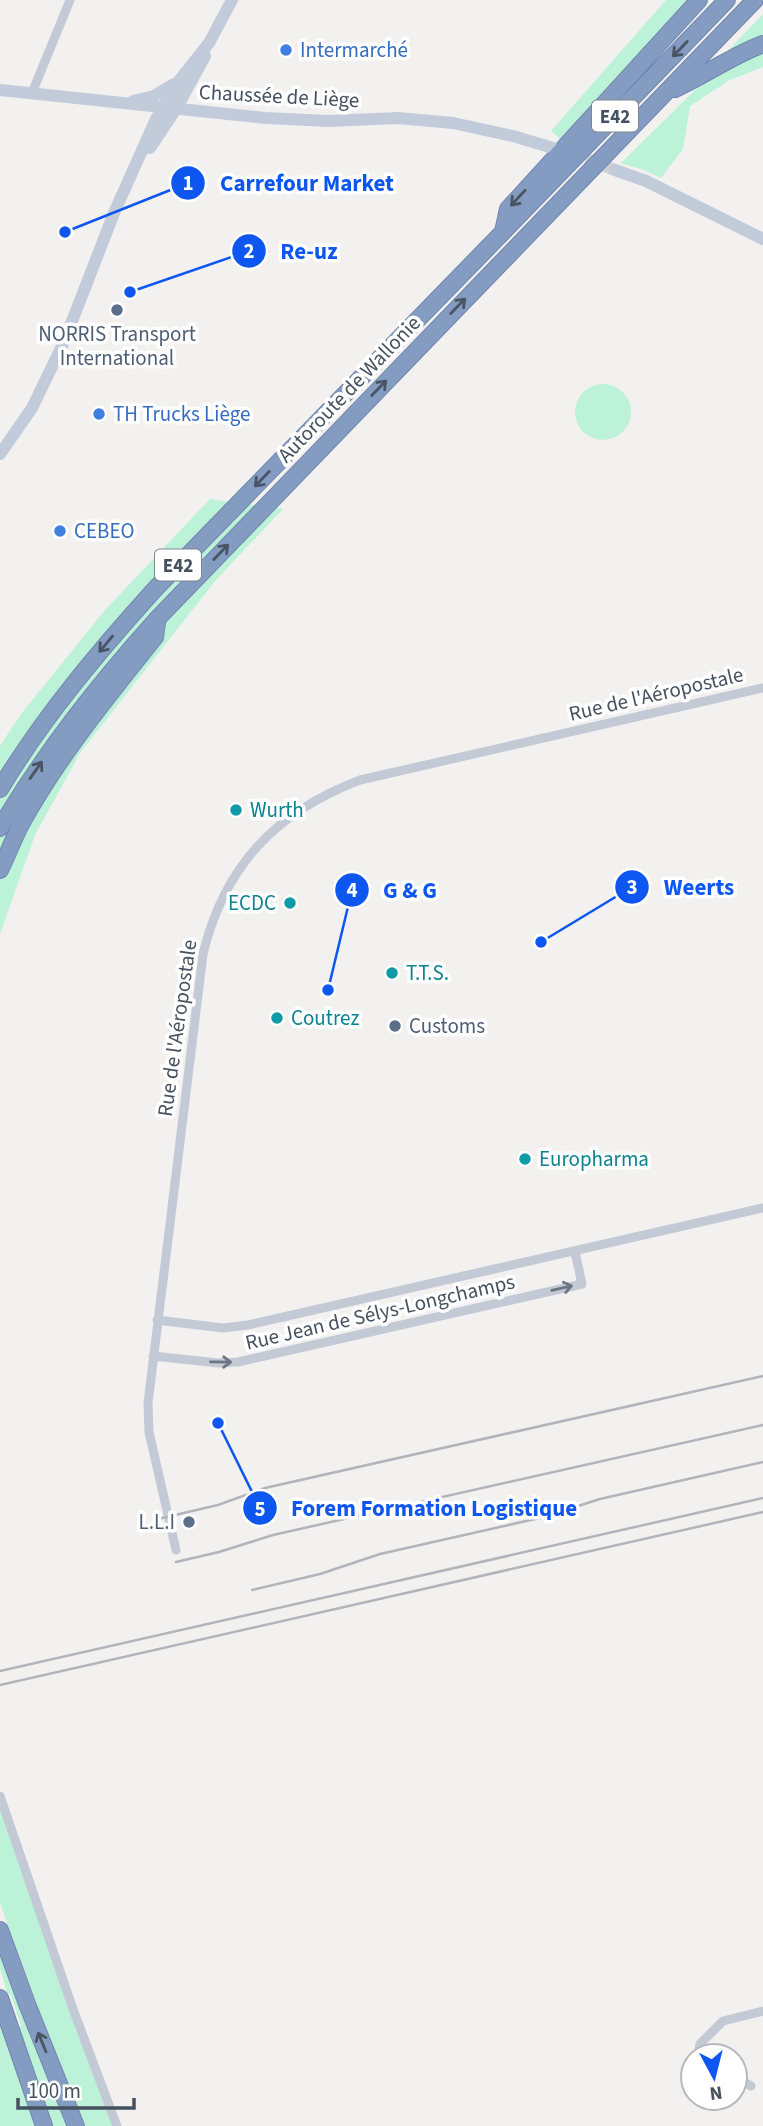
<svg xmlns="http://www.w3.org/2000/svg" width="763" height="2126" font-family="'Source Sans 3',sans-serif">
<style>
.green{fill:#bcf2d7}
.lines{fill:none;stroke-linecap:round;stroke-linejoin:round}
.secondary-tunnel{stroke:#d0d0d3;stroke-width:12;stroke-dasharray:12 6;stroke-linecap:butt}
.highway-casing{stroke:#7086ae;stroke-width:18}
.street{stroke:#c3cad6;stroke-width:9}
.secondary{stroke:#c1cbda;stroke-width:12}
.highway{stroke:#849cc2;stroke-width:16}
.rail{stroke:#b2b4bb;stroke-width:2.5}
.oneway{stroke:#495564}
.oneway2{stroke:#6c7583}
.shop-dot{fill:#3f7fe0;stroke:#fff;stroke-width:2.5}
.service-dot{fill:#5c6f8a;stroke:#fff;stroke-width:2.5}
.culture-dot{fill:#0f9aa8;stroke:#fff;stroke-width:2.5}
.labels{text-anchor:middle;stroke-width:7;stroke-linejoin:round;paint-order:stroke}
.shield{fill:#fff;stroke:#7e858f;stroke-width:2}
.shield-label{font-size:19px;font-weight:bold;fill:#46515f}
.shop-label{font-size:21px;fill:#366cbe;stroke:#fff;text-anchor:start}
.street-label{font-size:21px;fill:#46515f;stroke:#fff}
.service-label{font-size:21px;fill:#4e5e75;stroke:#fff}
.culture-label{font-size:21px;fill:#0d838f;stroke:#fff;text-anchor:start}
.leader{fill:none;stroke:#0d57f0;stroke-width:2.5}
.callout-dot{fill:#0d57f0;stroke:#fff;stroke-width:2.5}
.mark-label{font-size:21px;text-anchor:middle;font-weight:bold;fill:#fff}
.callout-label{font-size:23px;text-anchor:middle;font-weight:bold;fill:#0d57f0;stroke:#fff;stroke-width:7;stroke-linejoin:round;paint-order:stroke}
</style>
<rect width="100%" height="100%" fill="#f3f0f0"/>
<path class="green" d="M666,0H690L562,141L551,131Z
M763,14V41L716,63Z
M763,52V67L730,80L690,106L683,149L661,178L644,170L621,163L701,84L724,69Z
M575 412a28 28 0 1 1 56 0a28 28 0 1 1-56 0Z
M210,499L283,509L215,581L80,753L35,835L0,934V746L21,714L105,610Z
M0,1803L115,2126H86L38,2009L0,1903Z
M0,1950L70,2126H52L18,2028L21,2026L11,1995L7,1993L0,1969Z
M0,2016L37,2126H0Z"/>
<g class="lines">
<path class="secondary-tunnel" d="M569,153L615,170"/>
<g class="highway-casing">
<path id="highway" d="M675,89C705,75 732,56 763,44
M503,232L508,209L699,0
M0,789C44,716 99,651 156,588L503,232L727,0
M0,828C46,751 97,686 157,619L755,0
M0,870C7,856 13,840 20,826C57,758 107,697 155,637L157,622
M0,1930L27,2004L76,2126
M0,1998L44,2126"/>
</g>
<path class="street" d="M32,93L70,0
M157,1320L223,1328L248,1325L763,1208
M153,1356L218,1363L238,1362L582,1284L575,1252
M176,1550L149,1432L148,1403L203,954C224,866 276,812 360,780L763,688
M0,1796L73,2009L117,2126
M704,2056L699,2050L700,2044L723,2021L763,2011
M735,2077L751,2086"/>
<path class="secondary" d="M0,90L266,118L328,121L398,118L453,123L513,136L553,148
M133,101L154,96L174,84
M150,148L176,109L205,56
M615,170L646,181L763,239
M0,454L32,408L64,342L114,213L156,119L178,82L209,43L232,0"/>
<use href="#highway" class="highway"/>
<path class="rail" d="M158,1519L218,1505L265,1488L763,1376
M176,1562L219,1552L273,1535L763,1425
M252,1590L320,1574L380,1554L544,1517L600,1499L763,1462
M0,1671L763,1498
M0,1685L763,1512"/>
</g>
<defs><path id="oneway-shaft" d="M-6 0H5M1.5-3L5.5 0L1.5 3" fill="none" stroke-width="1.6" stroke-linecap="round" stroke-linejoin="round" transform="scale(1.75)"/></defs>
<g class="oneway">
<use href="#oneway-shaft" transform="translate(680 49) rotate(134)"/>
<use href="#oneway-shaft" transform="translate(518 198) rotate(133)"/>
<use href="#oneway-shaft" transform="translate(458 306) rotate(-46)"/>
<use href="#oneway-shaft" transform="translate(379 388) rotate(-46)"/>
<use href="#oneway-shaft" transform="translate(262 479) rotate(134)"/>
<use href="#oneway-shaft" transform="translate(221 552) rotate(-46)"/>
<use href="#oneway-shaft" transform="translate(106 644) rotate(130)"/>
<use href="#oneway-shaft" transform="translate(36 770) rotate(-55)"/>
<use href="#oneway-shaft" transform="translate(42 2042) rotate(-112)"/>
</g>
<g class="oneway2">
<use href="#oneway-shaft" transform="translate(562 1288) rotate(-13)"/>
<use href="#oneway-shaft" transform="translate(221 1362) rotate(1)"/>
</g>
<g class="shop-dot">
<circle cx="286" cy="50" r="7"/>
<circle cx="99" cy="414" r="7"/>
<circle cx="60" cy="531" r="7"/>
</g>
<g class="service-dot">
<circle cx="117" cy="310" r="7"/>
<circle cx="395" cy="1026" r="7"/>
<circle cx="189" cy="1522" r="7"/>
</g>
<g class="culture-dot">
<circle cx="236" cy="810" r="7"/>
<circle cx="290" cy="903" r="7"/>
<circle cx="392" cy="973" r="7"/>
<circle cx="277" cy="1018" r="7"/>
<circle cx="525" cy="1159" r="7"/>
</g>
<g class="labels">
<g class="shield">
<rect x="592" y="100.5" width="46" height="31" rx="5"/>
<rect x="155" y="549.5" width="46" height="31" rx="5"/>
</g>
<g class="shield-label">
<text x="615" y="123">E42</text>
<text x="178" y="572">E42</text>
</g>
<g class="shop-label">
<text x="300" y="57">Intermarché</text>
<text x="113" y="421">TH Trucks Liège</text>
<text x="74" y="538">CEBEO</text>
</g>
<g class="street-label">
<text transform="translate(279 96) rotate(3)" y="7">Chaussée de Liège</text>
<text transform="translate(349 389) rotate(-46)" y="7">Autoroute de Wallonie</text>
<text transform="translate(656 694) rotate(-13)" y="7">Rue de l'Aéropostale</text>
<text transform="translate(177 1028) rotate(-82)" y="7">Rue de l'Aéropostale</text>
<text transform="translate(380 1312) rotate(-13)" y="7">Rue Jean de Sélys-Longchamps</text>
</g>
<g class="service-label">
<text x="117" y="341">NORRIS Transport<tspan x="117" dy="24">International</tspan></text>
<text x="409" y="1033" text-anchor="start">Customs</text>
<text x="175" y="1529" text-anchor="end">L.L.I</text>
</g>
<g class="culture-label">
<text x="250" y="817">Wurth</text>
<text x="276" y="910" text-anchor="end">ECDC</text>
<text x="406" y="980">T.T.S.</text>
<text x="291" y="1025">Coutrez</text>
<text x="539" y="1166">Europharma</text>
</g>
</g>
<path class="leader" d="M65 232L188 183M130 292L249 251M541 942L632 887M328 990L352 890M218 1423L260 1508"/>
<g class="callout-dot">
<circle cx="65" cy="232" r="7"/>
<circle cx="130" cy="292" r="7"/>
<circle cx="541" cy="942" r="7"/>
<circle cx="328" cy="990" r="7"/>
<circle cx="218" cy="1423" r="7"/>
<circle cx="188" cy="183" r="18"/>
<circle cx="249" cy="251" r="18"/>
<circle cx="632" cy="887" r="18"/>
<circle cx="352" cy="890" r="18"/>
<circle cx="260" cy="1508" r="18"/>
</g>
<g class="mark-label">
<text x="188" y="190">1</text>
<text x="249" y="258">2</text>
<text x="632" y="894">3</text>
<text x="352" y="897">4</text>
<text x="260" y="1516">5</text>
</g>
<g class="callout-label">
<text x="307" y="191">Carrefour Market</text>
<text x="309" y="259">Re-uz</text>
<text x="699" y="895">Weerts</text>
<text x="410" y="898">G &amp; G</text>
<text x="434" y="1516">Forem Formation Logistique</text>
</g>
<g transform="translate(714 2077) rotate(173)"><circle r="33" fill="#ffffff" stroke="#b5b9bf" stroke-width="2"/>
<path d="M0-5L12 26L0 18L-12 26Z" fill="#0d57f0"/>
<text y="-10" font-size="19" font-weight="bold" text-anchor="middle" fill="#46515f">N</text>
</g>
<path d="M18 2098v10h116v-10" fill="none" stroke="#46515f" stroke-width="3.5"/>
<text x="28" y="2098" font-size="21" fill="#46515f" stroke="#ffffff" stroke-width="5" paint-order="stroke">100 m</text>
</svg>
